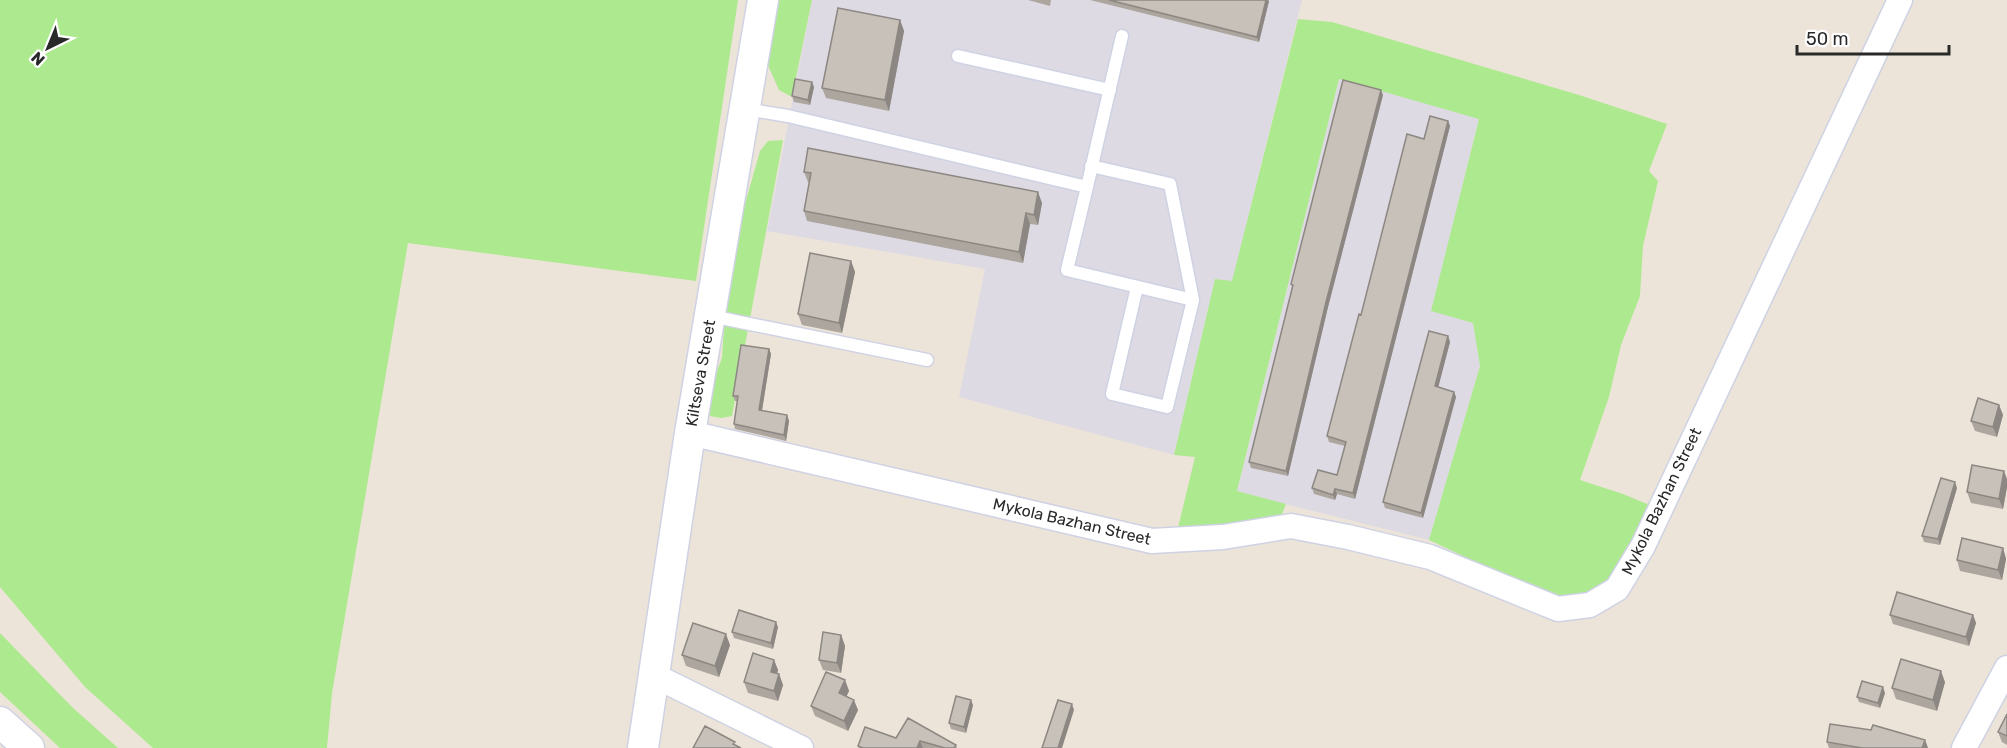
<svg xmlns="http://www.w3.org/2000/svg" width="2007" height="748" font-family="Rubik,sans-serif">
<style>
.industrial{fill:#dddae4}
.green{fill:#ade98f}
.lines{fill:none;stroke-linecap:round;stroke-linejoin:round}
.service-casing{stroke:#ced2e3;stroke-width:15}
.minor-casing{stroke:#ced2e3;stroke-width:27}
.tertiary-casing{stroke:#ced2e3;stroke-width:33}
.service{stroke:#fff;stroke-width:12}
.minor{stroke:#fff;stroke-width:24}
.tertiary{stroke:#fff;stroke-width:30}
.wall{fill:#aca69f}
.shaded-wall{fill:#8c8782}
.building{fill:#c8c1b9;stroke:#8c8782;stroke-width:1.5}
.labels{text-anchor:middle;stroke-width:4.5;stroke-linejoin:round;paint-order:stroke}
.street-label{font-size:16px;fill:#292929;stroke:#fff}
</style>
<rect width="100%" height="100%" fill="#ede4d9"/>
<path class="industrial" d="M812,0H1302L1232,282L1215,279L1174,455L959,397L985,269L767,231Z
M1339,79L1479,118L1432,310L1473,323L1480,366L1429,540L1237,492Z"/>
<path class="green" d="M0,0H738L696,281L408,243L332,693L327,748H153L85,687L0,587Z
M778,0H812L792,97L779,90L766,61Z
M1298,19L1332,22L1579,95L1667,124L1649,171L1658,181L1643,246L1640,296L1621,345L1609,397L1580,480L1623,494L1647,504L1654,497L1635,543L1609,585L1585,599L1559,601L1429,540L1480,366L1473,323L1431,311L1479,119L1339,79L1237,491L1286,504L1280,519L1177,532L1195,457L1174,455L1215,279L1232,281Z
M783,140L732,416L721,418L710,416L707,397L722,358L727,282L736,236L760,151L768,141Z
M0,633L72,707L118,748H60L0,692Z"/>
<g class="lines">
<g class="service-casing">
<path id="service" d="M958,56L1110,90
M745,109L788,116L1087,187L1122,36
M1091,166L1170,184L1193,300
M1087,187L1067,270L1193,300L1167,407L1112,394L1137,287
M711,316L927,360"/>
</g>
<g class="minor-casing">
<path id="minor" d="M690,433L1152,541L1223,537L1291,526L1348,537L1430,557L1558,609L1590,605L1617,589L1643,546L1900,0
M655,676L801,748
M1964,748L2007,668"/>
</g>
<g class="tertiary-casing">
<path id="tertiary" d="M0,722L29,748
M643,748L690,433L763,0"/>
</g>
<use href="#service" class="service"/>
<use href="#minor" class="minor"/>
<use href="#tertiary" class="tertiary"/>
</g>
<path class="wall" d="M1028,0H1051L1050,6Z
M1090,0H1269V1L1259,42Z
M900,20L904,31L889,111L826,98L822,88Z
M812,82L814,87L810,105L794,102L792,96Z
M1383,95L1328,307L1288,476L1251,468L1249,462L1292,287L1291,284Z
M1448,121L1450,126L1355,499L1337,494L1335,500L1314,494L1312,488L1337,475L1345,446L1329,442L1327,436L1361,315L1424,139Z
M804,172L1042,203L1038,225L1030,224L1023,263L807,221L804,211L809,182H808Z
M851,261L855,272L842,333L802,325L798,314Z
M1448,336L1450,342L1438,387L1454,392L1456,397L1423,518L1385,508L1383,502Z
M769,349L771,354L762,411L787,415L789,421L786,441L735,429L734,424L737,401H735L733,396Z
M1999,405L2003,415L1997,437L1975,431L1971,421Z
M2007,479V487L2003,509L1971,503L1967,492Z
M1957,488L1940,545L1924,542L1922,536Z
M2003,548L2006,559L2002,580L1960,571L1957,560Z
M1890,615H1973L1976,623L1969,646L1893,624Z
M778,627L773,649L734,638L732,632Z
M841,635L845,646L841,673L823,670L819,660Z
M730,645L719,677L686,666L682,655Z
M774,660L778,670L777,674H779L783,685L778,701L748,693L744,682Z
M845,680L849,691L846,696L858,710L848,731L815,716L811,706Z
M1945,682L1937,711L1896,699L1892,688Z
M1885,693L1880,708L1859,702L1857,697Z
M973,705L966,733L951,729L949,723Z
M2007,714V745L2002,742L1998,732Z
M896,738L956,745L957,748H859L858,746Z
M1925,740L1928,748H1829L1827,742Z"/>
<path class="shaded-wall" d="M1266,0L1269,1L1259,42L1257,37Z
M900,20L904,31L889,111L885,100Z
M812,82L814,87L810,105L808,100Z
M1381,90L1383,95L1328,307L1288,476L1286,471L1326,302Z
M1448,121L1450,126L1355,499L1353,493Z
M1038,192L1042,203L1038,225L1034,215Z
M1026,213L1030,224L1023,263L1019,252Z
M851,261L855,272L842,333L839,323Z
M1448,336L1450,342L1437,392L1435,386Z
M769,349L771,354L761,416L759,410Z
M1454,392L1456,397L1423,518L1421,513Z
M1999,405L2003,415L1997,437L1993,427Z
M787,415L789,421L786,441L784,435Z
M2004,471L2007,479V487L2003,509L1999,499Z
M1955,482L1957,488L1940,545L1938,539Z
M1335,489L1337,494L1335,500L1333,495Z
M2003,548L2006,559L2002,580L1998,570Z
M1973,615L1976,623L1969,646L1966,637Z
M776,622L778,627L773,649L771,643Z
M726,634L730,645L719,677L715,666Z
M841,635L845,646L841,673L837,663Z
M774,660L778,670L775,682L771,672Z
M1941,671L1945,682L1937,711L1933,700Z
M779,674L783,685L778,701L774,691Z
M845,680L849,691L843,704L839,693Z
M1883,687L1885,693L1880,708L1878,703Z
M854,700L858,710L848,731L844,721Z
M971,700L973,705L966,733L964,727Z
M1072,704L1074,710L1062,748H1058Z
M1925,740L1928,748H1922Z
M920,741L923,748H917Z"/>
<path class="building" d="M1109,0H1266L1257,37Z
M838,8L900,20L885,100L822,88Z
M795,79L812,82L808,100L792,96Z
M1343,80L1381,90L1326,302L1286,471L1249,462L1293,285L1291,284Z
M1430,116L1448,121L1353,493L1335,489L1333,495L1312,488L1318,470L1337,475L1346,442L1327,436L1359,314L1361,315L1407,134L1424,139Z
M808,148L1038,192L1034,215L1026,213L1019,252L804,211L811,173L804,172Z
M810,253L851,261L839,323L798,314Z
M1429,331L1448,336L1435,386L1454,392L1421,513L1383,502Z
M741,345L769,349L759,410L787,415L784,435L734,424L738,396H733Z
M1978,398L1999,405L1993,427L1971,421Z
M1972,465L2004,471L1999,499L1967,492Z
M1941,478L1955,482L1938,539L1922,536Z
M1962,538L2003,548L1998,570L1957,560Z
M1897,592L1973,615L1966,637L1890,615Z
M739,610L776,622L771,643L732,632Z
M693,623L726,634L715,666L682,655Z
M823,632L841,635L837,663L819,660Z
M753,653L774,660L771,672L779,674L774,691L744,682Z
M1901,659L1941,671L1933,700L1892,688Z
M826,672L845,680L839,693L854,700L844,721L811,706Z
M1862,681L1883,687L1878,703L1857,697Z
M956,696L971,700L964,727L949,723Z
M1058,700L1072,704L1058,748H1042Z
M2007,714V736L1998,732Z
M908,718L956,745L954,748H945L920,741L917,748H863L858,746L865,727L896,738Z
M1830,724L1871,730L1873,725L1925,740L1922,748H1862L1827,742Z
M705,726L735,742L733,744L741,748H693Z"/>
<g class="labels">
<g class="street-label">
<text transform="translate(700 373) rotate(-80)" y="6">Kiltseva Street</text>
<text transform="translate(1661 501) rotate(-64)" y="6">Mykola Bazhan Street</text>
<text transform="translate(1072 521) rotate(13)" y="6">Mykola Bazhan Street</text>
</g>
</g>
<g transform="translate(48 48) rotate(223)" stroke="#ffffff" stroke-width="4.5" paint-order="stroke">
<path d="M0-4.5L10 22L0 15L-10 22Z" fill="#292929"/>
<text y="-9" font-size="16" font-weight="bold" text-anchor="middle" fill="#292929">N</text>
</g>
<path d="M1797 45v9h152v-9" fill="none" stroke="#292929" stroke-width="3"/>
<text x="1806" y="45" font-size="18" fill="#292929" stroke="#ffffff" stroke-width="4.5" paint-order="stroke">50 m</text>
</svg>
